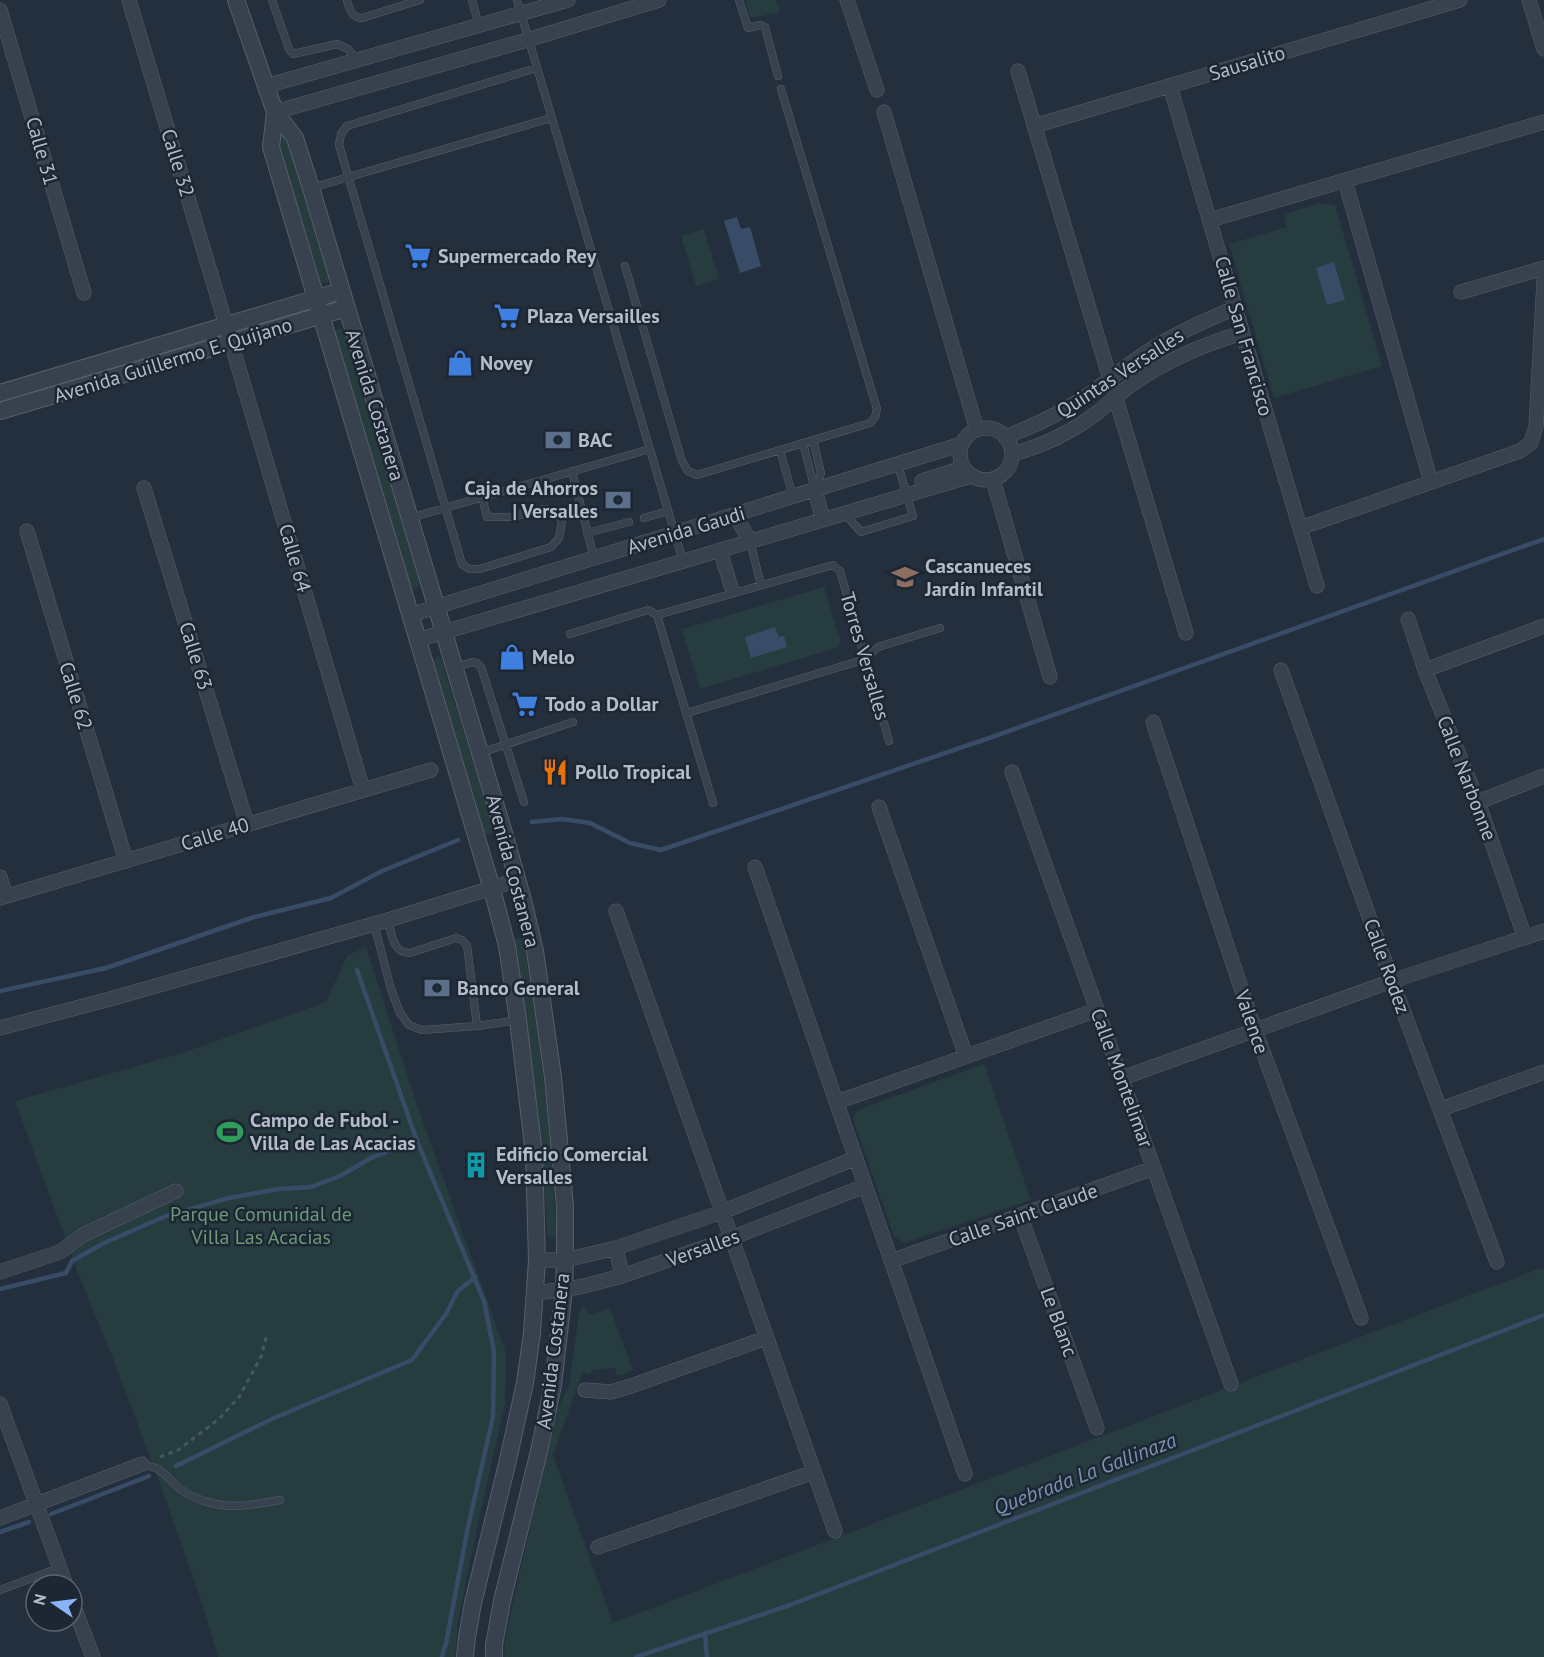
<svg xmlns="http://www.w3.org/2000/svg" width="1544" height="1657" font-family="'PT Sans',sans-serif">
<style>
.green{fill:#263c3f}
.water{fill:#394c67}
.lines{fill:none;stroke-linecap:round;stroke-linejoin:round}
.stream{stroke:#394c67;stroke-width:4.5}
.service-casing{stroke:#565f6c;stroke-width:8}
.minor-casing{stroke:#565f6c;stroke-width:15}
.tertiary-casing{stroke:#565f6c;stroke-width:18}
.path{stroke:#44595c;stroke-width:3;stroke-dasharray:4.5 4.5;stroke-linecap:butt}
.service{stroke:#38414e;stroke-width:7}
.minor{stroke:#38414e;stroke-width:14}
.tertiary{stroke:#38414e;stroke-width:16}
.labels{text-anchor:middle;stroke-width:5;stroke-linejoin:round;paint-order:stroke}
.street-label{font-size:20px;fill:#b4bcc9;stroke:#1d2633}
.poi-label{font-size:20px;font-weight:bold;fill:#b4bcc9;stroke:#1d2633;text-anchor:start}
.park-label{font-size:20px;fill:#6b9a76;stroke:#1d2633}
.water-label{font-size:21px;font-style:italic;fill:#7c92b1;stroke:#1d2633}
</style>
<rect width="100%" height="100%" fill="#242f3e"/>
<path class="green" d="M745,0H776L780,12L753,18L750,16Z
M284,135L287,137L329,279L328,282L324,283L321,281L277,140L278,136Z
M1321,203L1335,205L1382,366L1274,398L1229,244L1287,227L1284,214Z
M704,229L719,279L696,286L681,236Z
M339,328L344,330L420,583L417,587L414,588L410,585L335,332Z
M824,587L841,643L836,648L700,689L682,629Z
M438,656L441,658L494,831L489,835L484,834L433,661L435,658Z
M519,938L523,940C540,1037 552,1136 556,1234L554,1239H550L547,1235C543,1137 530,1040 514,943L516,939Z
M366,947L418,1108L506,1353L505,1404L477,1528L458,1622L455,1657H218L201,1600L159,1481L112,1356L78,1273L15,1101L182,1053L326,1002L347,956Z
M984,1064L1031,1200L905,1243L896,1238L893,1234L853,1119L857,1110Z
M1544,1268V1657H505L504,1649L508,1625L557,1410L569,1386L579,1313L583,1305L590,1315L610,1308L633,1370L623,1375H617L615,1368L591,1370V1373H582L553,1455L613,1623L1538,1269Z"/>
<path class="water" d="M737,217L741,229L750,227L761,266L740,273L724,221Z
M1334,262L1345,300L1327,305L1316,268Z
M775,627L779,637L784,636L787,647L751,658L745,637Z"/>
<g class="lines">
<path class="stream" d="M532,822L562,819L590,823L630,843L661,850L995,736L1544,539
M357,970L417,1141L484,1301L494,1352L493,1417L468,1527L446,1643L442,1656
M0,991L106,968L254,917L331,898L382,871L458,840
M0,1289L66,1273L72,1261L104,1243L166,1216L229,1198L279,1189L311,1187L340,1176L373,1157L417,1141
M176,1466L274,1418L412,1360L446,1314L457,1292L475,1277
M51,1514L149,1476
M0,1532L29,1522
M705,1634L707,1657
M636,1657L790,1605L1544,1315"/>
<g class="service-casing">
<path id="service" d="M272,0L289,49L293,54L337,44L348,49L357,60
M347,0C350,10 351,17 362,18L420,0
M472,0L479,26
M517,0L683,561
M739,0L748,28L761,25L765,27L778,76
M311,188L551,118
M625,266L682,461L688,471L697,475L870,423L875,417L877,409L781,89
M813,440L821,473L816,490
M803,443L815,490
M780,450L793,497
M572,471L594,558
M482,497L487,517H510L544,509L555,511L562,521L559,538L551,547L480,569H469L462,564L339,145L341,134L347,126L536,68
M844,513L861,532L913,516L898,465
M410,518L650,449
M644,518L668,511
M587,533L629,522
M750,541L761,585
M723,549L736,592
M717,551L730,594
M657,615L713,803
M570,634L648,610L657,615L833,565L840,571L889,741
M454,668L472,662L477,663L481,667L524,802
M687,713L866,659L878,647L940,628
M480,753L573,722
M388,920C392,934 392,953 410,953L456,938L462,940L467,945L477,1026
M374,924L391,989L400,1013L409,1025L422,1030L477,1026L518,1020
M142,1464C147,1466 155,1467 159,1470C167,1475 173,1484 180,1489C214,1512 243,1507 280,1500
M0,1590L59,1568"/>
</g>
<g class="minor-casing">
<path id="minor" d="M129,0L226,325L363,790
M847,0L877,90
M1529,0L1544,49
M0,10L84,293
M1018,71L1186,633
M266,86L568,0
M1170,86L1317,586
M275,112L527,40L659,0
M884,112L977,430
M1034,126L1460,0
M1345,181L1431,482
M1210,220L1544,122
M1461,292L1544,268
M960 454a26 26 0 1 1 52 0a26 26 0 1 1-52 0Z
M1005,437C1034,426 1062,413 1088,395C1107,381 1125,367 1144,354C1172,335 1204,321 1235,308
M1012,454C1043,446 1072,432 1098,412C1111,401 1123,390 1138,380C1170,359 1205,344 1242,333
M993,480L1050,677
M922,481L963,468
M144,488L247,824
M815,490L823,520
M735,515L750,541
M1300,528L1520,451L1531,443L1536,426L1544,281
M27,531L126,861
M410,615L962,444
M1408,619L1425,670L1478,802L1525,938
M417,640L971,476
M1281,670L1392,981L1497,1262
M1425,670L1544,626
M1153,722L1255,1030L1361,1318
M1012,772L1231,1384
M1478,802L1544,776
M879,807L966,1056
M755,867L965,1474
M0,877L6,896
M0,898L431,770
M616,911L835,1531
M0,1028L110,999L388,920L518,880
M1122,1078L1392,981L1544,931
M837,1102L1097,1010
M1441,1109L1544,1072
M1020,1215L1097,1428
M616,1248L622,1276
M537,1260H565L616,1248L722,1212L856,1158
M891,1261L1154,1168
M0,1272L60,1252L83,1235L176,1191
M536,1293L580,1287L622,1276L731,1238L865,1186
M585,1390L611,1392L631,1386L766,1338
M0,1404L66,1585
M0,1518L142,1464
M598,1547L814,1472
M72,1602L93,1657"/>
</g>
<g class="tertiary-casing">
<path id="tertiary" d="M236,0L275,112L295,138L311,188L504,833L523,900L535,951L553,1077L565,1206V1260L564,1290L553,1385L539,1451L502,1601L494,1645V1657
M275,112L271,147L492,889L507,946L518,1020L534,1154L537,1260L532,1333L525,1383L508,1460L473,1603L467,1637L465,1657
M0,393L341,291
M0,411L346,308"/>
</g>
<path class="path" d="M160,1457L178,1450L219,1419L239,1397L261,1357L267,1334"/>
<use href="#service" class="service"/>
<use href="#minor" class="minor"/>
<use href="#tertiary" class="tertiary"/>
</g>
<defs>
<g id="supermarket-bare" transform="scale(2.07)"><path d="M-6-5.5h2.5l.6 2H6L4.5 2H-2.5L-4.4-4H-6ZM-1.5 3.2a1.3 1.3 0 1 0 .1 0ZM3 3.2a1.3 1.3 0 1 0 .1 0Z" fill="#3f7fe0" stroke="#1d2633" stroke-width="2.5" paint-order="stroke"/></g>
<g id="shop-bare" transform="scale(2.07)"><path d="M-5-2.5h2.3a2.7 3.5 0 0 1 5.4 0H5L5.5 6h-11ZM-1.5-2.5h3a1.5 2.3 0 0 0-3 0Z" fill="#3f7fe0" stroke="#1d2633" stroke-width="2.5" paint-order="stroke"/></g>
<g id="bank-bare" transform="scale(2.07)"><path d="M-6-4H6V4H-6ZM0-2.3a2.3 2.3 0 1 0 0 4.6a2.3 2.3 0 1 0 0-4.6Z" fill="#5c6f8a" stroke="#1d2633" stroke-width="2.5" paint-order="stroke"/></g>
<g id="school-bare" transform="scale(2.07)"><path d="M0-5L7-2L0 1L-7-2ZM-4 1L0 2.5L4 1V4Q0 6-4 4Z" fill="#8d6e63" stroke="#1d2633" stroke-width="2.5" paint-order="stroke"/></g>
<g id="restaurant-bare" transform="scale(2.07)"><path d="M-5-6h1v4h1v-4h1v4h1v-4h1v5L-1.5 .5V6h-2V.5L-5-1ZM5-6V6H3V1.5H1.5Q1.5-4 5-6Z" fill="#e8710a" stroke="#1d2633" stroke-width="2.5" paint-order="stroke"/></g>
<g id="stadium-bare" transform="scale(2.07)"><path d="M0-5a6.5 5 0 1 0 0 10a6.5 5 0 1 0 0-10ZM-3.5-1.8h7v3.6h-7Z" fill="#2e9e5b" stroke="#1d2633" stroke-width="2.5" paint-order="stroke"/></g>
<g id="building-bare" transform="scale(2.07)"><path d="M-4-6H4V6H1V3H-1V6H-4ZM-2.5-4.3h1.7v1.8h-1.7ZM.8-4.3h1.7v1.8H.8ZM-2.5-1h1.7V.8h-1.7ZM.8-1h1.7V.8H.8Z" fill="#0f9aa8" stroke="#1d2633" stroke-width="2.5" paint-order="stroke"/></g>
</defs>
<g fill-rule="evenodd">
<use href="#supermarket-bare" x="418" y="256"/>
<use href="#supermarket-bare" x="507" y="316"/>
<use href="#shop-bare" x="460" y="363"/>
<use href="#bank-bare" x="558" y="440"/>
<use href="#bank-bare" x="618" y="500"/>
<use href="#school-bare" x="905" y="577"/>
<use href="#shop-bare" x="512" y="657"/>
<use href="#supermarket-bare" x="525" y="704"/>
<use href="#restaurant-bare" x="555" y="772"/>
<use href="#bank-bare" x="437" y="988"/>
<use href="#stadium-bare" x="230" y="1132"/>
<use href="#building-bare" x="476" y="1165"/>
</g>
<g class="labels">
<g class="street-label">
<text transform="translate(1247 63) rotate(-17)" y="7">Sausalito</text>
<text transform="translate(42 151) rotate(74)" y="7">Calle 31</text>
<text transform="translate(178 163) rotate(73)" y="7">Calle 32</text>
<text transform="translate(1244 336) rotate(74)" y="7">Calle San Francisco</text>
<text transform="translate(173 360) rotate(-17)" y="7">Avenida Guillermo E. Quijano</text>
<text transform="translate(1120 373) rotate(-33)" y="7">Quintas Versalles</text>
<text transform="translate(375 405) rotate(73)" y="7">Avenida Costanera</text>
<text transform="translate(686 530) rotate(-17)" y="7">Avenida Gaudi</text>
<text transform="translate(295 558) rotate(74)" y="7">Calle 64</text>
<text transform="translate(196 656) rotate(73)" y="7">Calle 63</text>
<text transform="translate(865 656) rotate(74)" y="7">Torres Versalles</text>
<text transform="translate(76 696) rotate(73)" y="7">Calle 62</text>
<text transform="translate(1467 778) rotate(69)" y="7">Calle Narbonne</text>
<text transform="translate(215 834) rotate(-17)" y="7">Calle 40</text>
<text transform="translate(513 871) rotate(75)" y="7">Avenida Costanera</text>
<text transform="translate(1387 966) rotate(70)" y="7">Calle Rodez</text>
<text transform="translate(1252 1022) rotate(71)" y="7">Valence</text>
<text transform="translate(1122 1078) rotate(70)" y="7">Calle Montelimar</text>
<text transform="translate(1023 1215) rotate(-19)" y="7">Calle Saint Claude</text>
<text transform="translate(703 1248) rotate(-20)" y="7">Versalles</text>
<text transform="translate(1059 1322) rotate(70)" y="7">Le Blanc</text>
<text transform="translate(553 1351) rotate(-83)" y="7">Avenida Costanera</text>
</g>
<g class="poi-label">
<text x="438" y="263">Supermercado Rey</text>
<text x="527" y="323">Plaza Versailles</text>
<text x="480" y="370">Novey</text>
<text x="578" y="447">BAC</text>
<text x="598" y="495" text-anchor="end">Caja de Ahorros<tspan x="598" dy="23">| Versalles</tspan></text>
<text x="925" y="573">Cascanueces<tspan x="925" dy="23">Jardín Infantil</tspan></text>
<text x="532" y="664">Melo</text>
<text x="545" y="711">Todo a Dollar</text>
<text x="575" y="779">Pollo Tropical</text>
<text x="457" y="995">Banco General</text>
<text x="250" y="1127">Campo de Fubol -<tspan x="250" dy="23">Villa de Las Acacias</tspan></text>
<text x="496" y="1161">Edificio Comercial<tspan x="496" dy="23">Versalles</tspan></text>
</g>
<g class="park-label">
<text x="261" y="1221">Parque Comunidal de<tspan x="261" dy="23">Villa Las Acacias</tspan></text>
</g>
<g class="water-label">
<text transform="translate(1085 1474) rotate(-21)" y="7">Quebrada La Gallinaza</text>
</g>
</g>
<g transform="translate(54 1603) rotate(284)"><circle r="28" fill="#1d2633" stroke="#59626f" stroke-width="1.5"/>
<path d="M0-4.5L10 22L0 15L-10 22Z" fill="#8ab4f8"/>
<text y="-9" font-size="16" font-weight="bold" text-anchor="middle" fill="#b4bcc9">N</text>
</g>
</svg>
